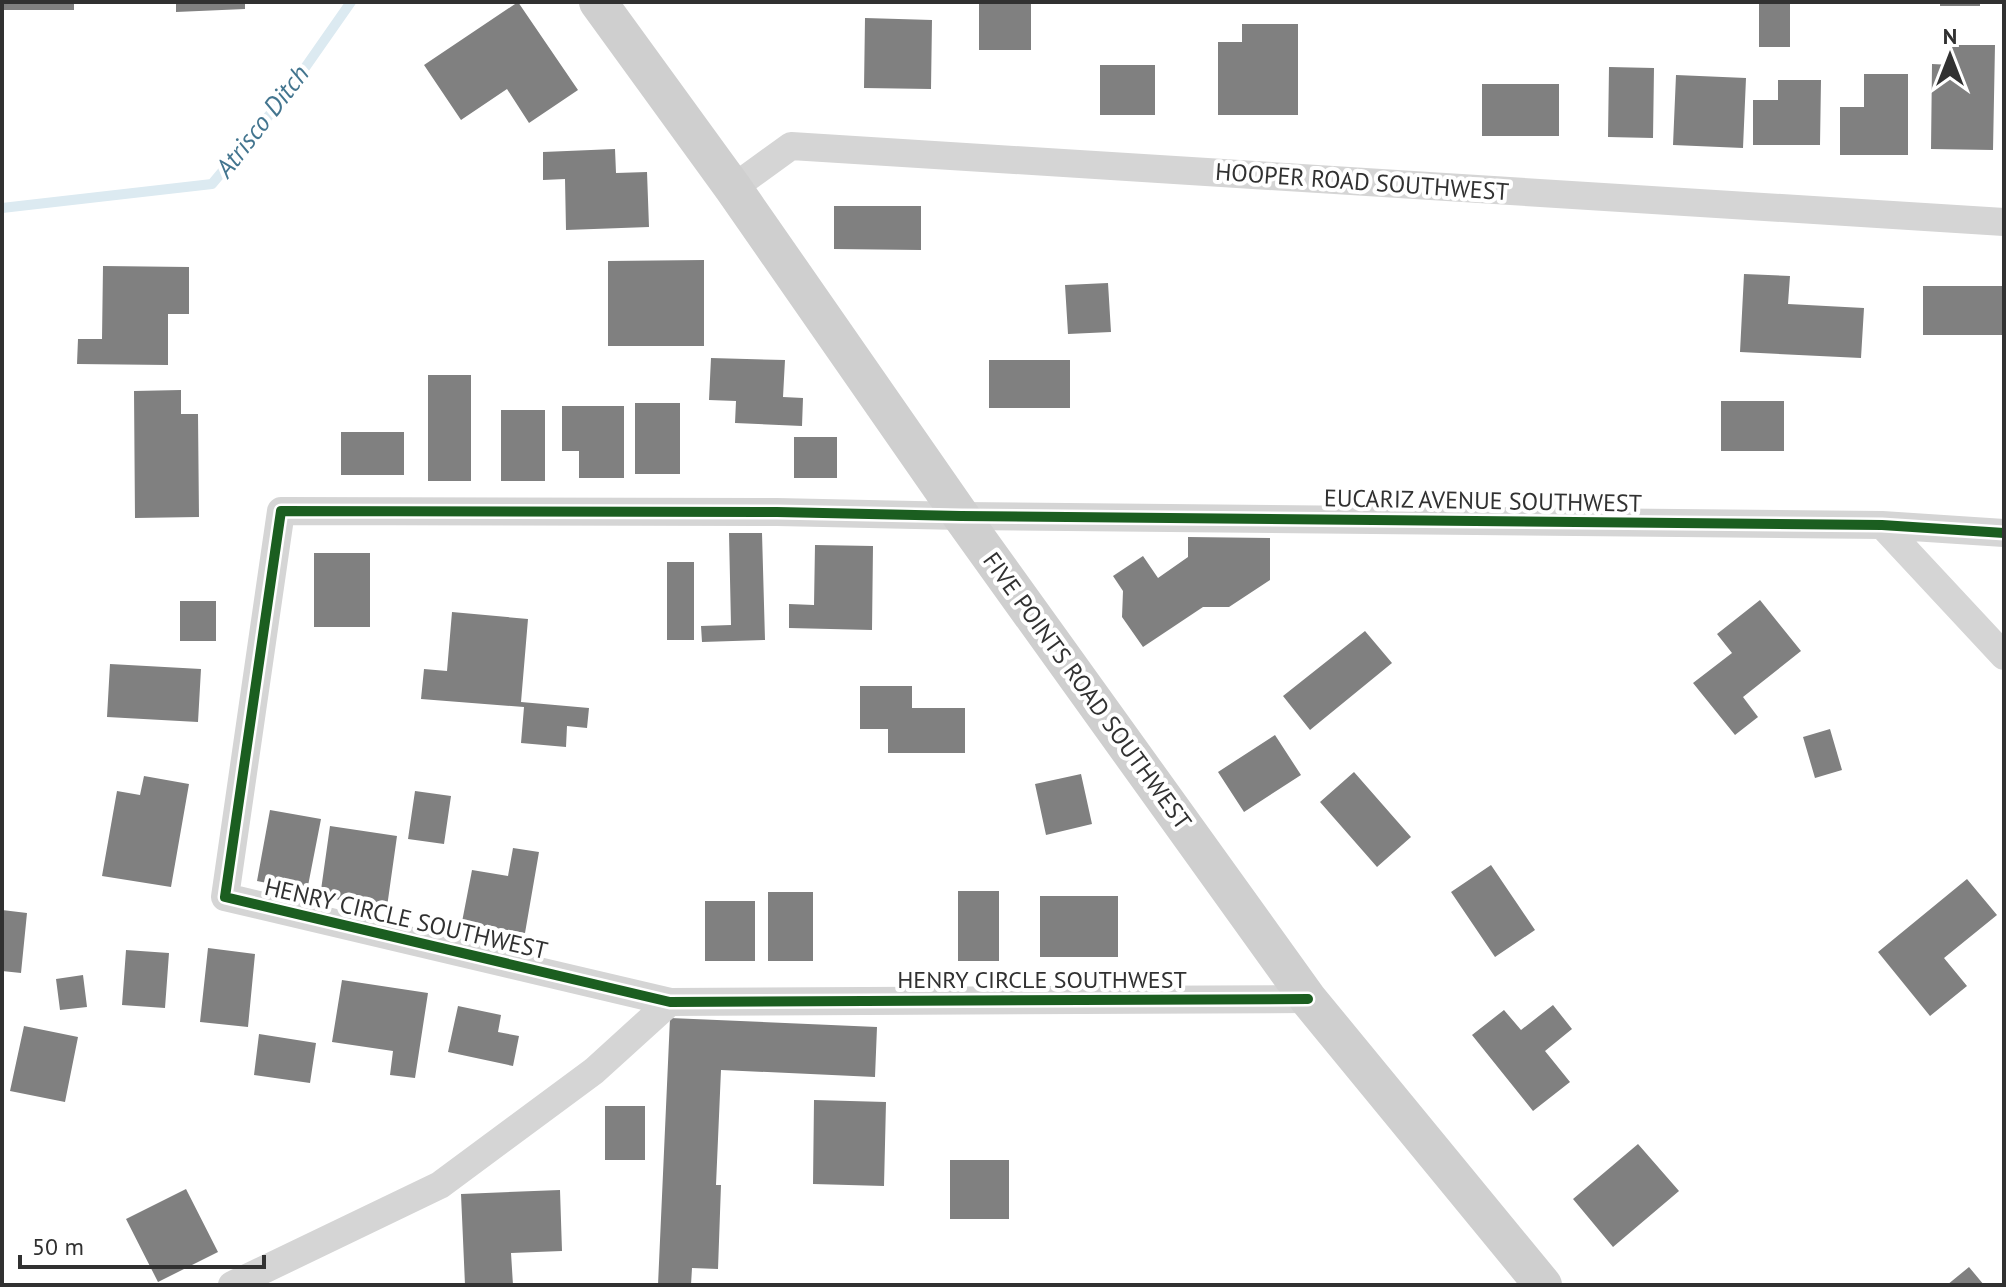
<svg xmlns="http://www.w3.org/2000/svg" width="2006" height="1287" font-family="'PT Sans',sans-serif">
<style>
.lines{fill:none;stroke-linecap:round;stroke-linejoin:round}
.stream{stroke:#dceaf1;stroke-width:10}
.building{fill:#808080}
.street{stroke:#d5d5d5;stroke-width:28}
.secondary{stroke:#cfcfcf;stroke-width:38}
.cycleway-casing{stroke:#fff;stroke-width:15}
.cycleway{stroke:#1b5e20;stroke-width:10}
.labels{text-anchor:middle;stroke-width:8;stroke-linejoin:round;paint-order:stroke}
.street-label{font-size:24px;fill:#313131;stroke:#fff}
.water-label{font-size:26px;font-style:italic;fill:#43758f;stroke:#fff}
</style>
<rect width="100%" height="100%" fill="#fff"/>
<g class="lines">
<path class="stream" d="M2,208L212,184L286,95L351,2"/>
</g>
<path class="building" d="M2,2H74V10H2Z
M176,2H245V9L176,12Z
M518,2L578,90L529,123L507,89L461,120L424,65Z
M979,2H1031V50H979Z
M1759,2H1790V47H1759Z
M1940,2H1980V6H1940Z
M865,18L932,20L931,89L864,88Z
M1242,24H1298V115H1218V42H1242Z
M1952,45H1995L1993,150L1931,149L1932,64L1952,65Z
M1100,65H1155V115H1100Z
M1609,67L1654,68L1653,138L1608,137Z
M1864,74H1908V155H1840V107H1864Z
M1676,75L1746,78L1743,148L1673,145Z
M1778,80H1821L1820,145H1753V100H1778Z
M1482,84H1559V136H1482Z
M615,149L616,173L647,172L649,227L566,230L565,179L543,180V152Z
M834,206H921V250L834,249Z
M704,260V346H608V261Z
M103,266L189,267V314H168V365L77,364L78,339H102Z
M1744,274L1790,276L1788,304L1864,308L1861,358L1740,352Z
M1108,283L1111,332L1068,334L1065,285Z
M1923,286H2003V335H1923Z
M711,358L785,360L783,397L803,398L802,426L735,423L736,401L709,400Z
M989,360H1070V408H989Z
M428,375H471V481H428Z
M181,390V414H198L199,517L135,518L134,391Z
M1721,401H1784V451H1721Z
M635,403H680V474H635Z
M562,406H624V478H579V451H562Z
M501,410H545V481H501Z
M341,432H404V475H341Z
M794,437H837V478H794Z
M729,533H762L765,640L702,642L701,626L731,625Z
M1188,537L1270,538V580L1229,607H1203L1143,647L1122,617L1123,591L1113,576L1143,556L1158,578L1188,557Z
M815,545L873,546L872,630L789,628V604L814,605Z
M314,553H370V627H314Z
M667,562H694V640H667Z
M1760,600L1801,651L1743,697L1758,717L1735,735L1693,683L1732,653L1717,634Z
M180,601H216V641H180Z
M452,612L528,619L521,702L589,708L587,728L567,726L566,747L521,743L524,707L421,699L424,669L447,671Z
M1365,631L1392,663L1310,730L1283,696Z
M110,664L201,669L198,722L107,717Z
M860,686H912V708H965V753H888V729H860Z
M1830,729L1842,770L1815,778L1803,737Z
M1275,735L1301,775L1244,812L1218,772Z
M1354,772L1411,837L1377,867L1320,802Z
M1081,774L1092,824L1046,835L1035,784Z
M144,776L189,784L171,887L102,876L117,791L140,795Z
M415,791L451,796L444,844L408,839Z
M270,810L321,819L307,891L257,881Z
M330,826L397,836L387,907L320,897Z
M513,848L539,852L525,933L462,922L472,870L508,876Z
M1491,865L1535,930L1495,957L1451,892Z
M1967,879L1997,915L1944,958L1967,986L1930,1016L1878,952Z
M958,891H999V961H958Z
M768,892H813V961H768Z
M1040,896H1118V957H1040Z
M705,901H755V961H705Z
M2,910L27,913L21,973L2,971Z
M208,948L255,954L248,1027L200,1022Z
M126,950L169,953L165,1008L122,1005Z
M83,975L87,1007L60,1010L56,979Z
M342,980L428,993L415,1078L390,1075L393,1051L332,1042Z
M1553,1005L1572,1029L1545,1051L1570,1082L1533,1111L1472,1035L1504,1010L1521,1030Z
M458,1006L501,1015L498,1032L519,1036L513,1066L448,1052Z
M670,1018L877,1027L875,1077L721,1070L716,1185H721L718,1269L692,1268L691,1285H658Z
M24,1026L78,1037L65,1102L10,1091Z
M259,1034L316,1043L310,1083L254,1075Z
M814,1100L886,1102L884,1186L813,1184Z
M605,1106H645V1160H605Z
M1638,1144L1679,1191L1613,1247L1573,1199Z
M950,1160H1009V1219H950Z
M186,1189L218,1252L158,1282L126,1219Z
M560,1190L562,1251L511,1253L513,1285H465L461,1194Z
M1969,1267L1984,1285H1947Z"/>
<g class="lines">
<path class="street" d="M733,188L791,146L2004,222
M1882,525L2004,656
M1308,999L670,1002L225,897L281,511L777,512L961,516L1882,525L2004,533
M232,1285L440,1185L594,1071L670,1002"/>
<path class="secondary" d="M598,2L733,188L961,516L1308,999L1543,1285"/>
<g class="cycleway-casing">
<path id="cycleway" d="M1308,999L670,1002L225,897L281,511L777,512L961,516L1882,525L2004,533"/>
</g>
<use href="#cycleway" class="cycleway"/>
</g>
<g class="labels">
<g class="street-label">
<text transform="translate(1362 182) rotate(4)" y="8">HOOPER ROAD SOUTHWEST</text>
<text transform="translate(1483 501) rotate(1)" y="8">EUCARIZ AVENUE SOUTHWEST</text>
<text transform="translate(1087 691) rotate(54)" y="8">FIVE POINTS ROAD SOUTHWEST</text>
<text transform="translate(406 919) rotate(13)" y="8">HENRY CIRCLE SOUTHWEST</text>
<text x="1042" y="988">HENRY CIRCLE SOUTHWEST</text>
</g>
<g class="water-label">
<text transform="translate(262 121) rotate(-52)" y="9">Atrisco Ditch</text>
</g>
</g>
<rect width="2006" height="1287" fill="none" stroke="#313131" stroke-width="8"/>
<g transform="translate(1950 56)" stroke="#ffffff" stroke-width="6" paint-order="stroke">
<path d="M0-6L14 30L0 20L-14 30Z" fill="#313131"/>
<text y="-12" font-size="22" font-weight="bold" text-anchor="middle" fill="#313131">N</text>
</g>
<path d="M20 1255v12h244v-12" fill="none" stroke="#313131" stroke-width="4"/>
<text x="32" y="1255" font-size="24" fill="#313131" stroke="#ffffff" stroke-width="6" paint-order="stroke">50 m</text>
</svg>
